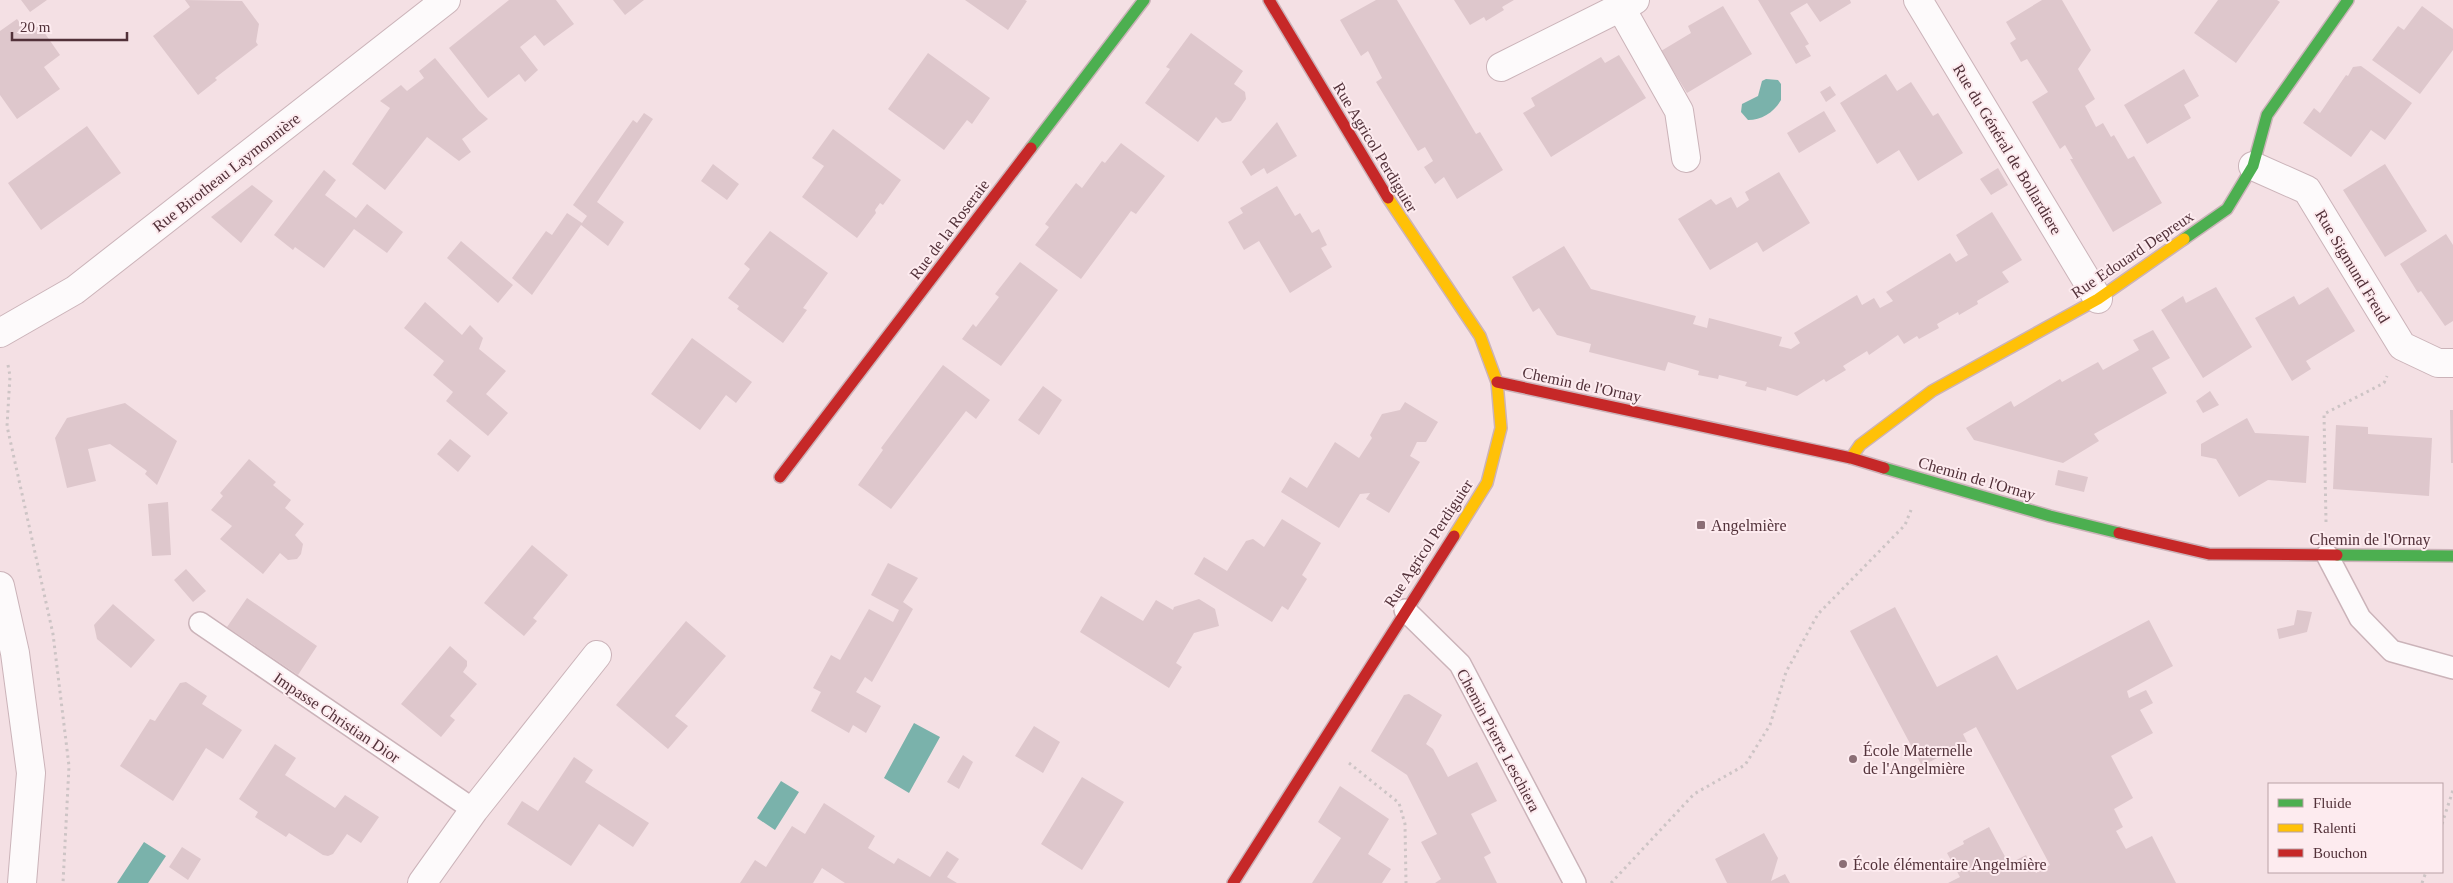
<svg xmlns="http://www.w3.org/2000/svg" width="2453" height="883" font-family="Georgia,serif">
<style>
.water{fill:#7ab2ab}
.building{fill:#dec7cc}
.lines{fill:none;stroke-linecap:round;stroke-linejoin:round}
.lane-casing{stroke:#cbb3b9;stroke-width:24}
.street-casing{stroke:#cbb3b9;stroke-width:30}
.fast-casing{stroke:#cbb3b9;stroke-width:14}
.slow-casing{stroke:#cbb3b9;stroke-width:14}
.jam-casing{stroke:#cbb3b9;stroke-width:14}
.path{stroke:#cdc4c5;stroke-width:3;stroke-dasharray:2.5 4;stroke-linecap:butt}
.lane{stroke:#fdfafb;stroke-width:21}
.street{stroke:#fdfafb;stroke-width:28}
.fast{stroke:#4caf50;stroke-width:11}
.slow{stroke:#ffc107;stroke-width:11}
.jam{stroke:#c62828;stroke-width:11}
.poi-dot{fill:#8b6e75;stroke:#fdebef;stroke-width:2}
.labels{text-anchor:middle;stroke-width:4;stroke-linejoin:round;paint-order:stroke}
.street-label{font-size:16px;fill:#523139;stroke:#fdebef}
.poi-label{font-size:16px;fill:#523139;stroke:#fdebef;text-anchor:start}
</style>
<rect width="100%" height="100%" fill="#f4e0e4"/>
<path class="water" d="M1766,79L1778,80L1781,84V100C1774,112 1762,120 1748,120L1741,112L1742,104L1758,96L1762,81Z
M914,723L940,737L909,793L884,778Z
M781,781L799,792L775,830L757,818Z
M144,842L166,856L148,883H117Z"/>
<path class="building" d="M21,0H47L30,12Z
M185,0L242,1L259,24L256,42L258,45L215,78L217,80L198,95L153,36L190,7Z
M509,0H556L574,24L544,46L535,35L520,47L538,70L525,82L519,74L488,98L449,48Z
M613,0H644L625,15Z
M965,0H1025L1027,1L1008,30Z
M1376,0H1397L1476,134L1480,132L1503,170L1457,199L1444,177L1435,184L1424,167L1433,161L1425,147L1418,151L1376,82L1382,78L1368,51L1361,56L1340,20Z
M1454,0H1514L1502,7L1504,10L1486,21L1484,17L1470,25Z
M1758,0H1850L1851,3L1820,22L1807,3L1790,13L1809,44L1805,46L1811,56L1796,64Z
M2042,0H2062L2091,50L2078,69L2095,99L2085,106L2096,127L2103,123L2111,137L2114,135L2128,159L2134,156L2162,203L2113,232L2070,159H2073L2065,145L2060,149L2032,102L2048,92L2027,59L2021,62L2010,43L2016,39L2006,22Z
M2218,0H2277L2280,2L2236,63L2194,33Z
M1723,6L1752,54L1687,93L1661,51L1691,33L1688,26Z
M2422,6L2453,29V50L2420,94L2372,60L2398,26L2404,30Z
M17,19L27,33L39,25L60,55L44,67L60,89L17,119L0,95V31Z
M1191,33L1243,71L1234,84L1245,92L1246,99L1231,121L1222,123L1216,117L1198,142L1145,103L1170,69L1166,67Z
M928,53L990,98L972,124L967,120L944,150L888,109Z
M1619,55L1646,98L1551,157L1523,113L1535,106L1531,98L1601,57L1605,63Z
M435,58L479,111L488,119L462,139L471,152L459,161L427,137L385,190L352,164L390,108L380,101L401,85L407,91L424,78L419,71Z
M2361,66L2412,103L2385,140L2371,130L2351,157L2303,123L2314,108L2320,113L2346,75L2348,76L2353,67Z
M2184,69L2199,96L2184,105L2191,118L2147,144L2124,105Z
M1886,74L1897,91L1911,82L1933,116L1938,113L1963,153L1918,181L1899,150L1877,164L1840,103Z
M1830,86L1836,95L1826,102L1820,92Z
M1824,111L1836,131L1799,153L1787,133Z
M644,113L653,119L597,202L624,222L608,246L581,225L532,295L512,278L546,231L552,235L567,213L582,223L587,216L573,205L633,120L637,123Z
M1277,122L1297,156L1267,174L1264,168L1251,176L1242,162Z
M87,126L121,173L41,230L8,183Z
M833,129L901,180L883,205L880,203L875,210L876,213L857,238L802,197L824,166L812,158Z
M1121,143L1165,176L1136,214L1131,211L1081,279L1035,245L1049,227L1045,224L1076,183L1082,188L1102,161L1105,163Z
M713,164L739,184L727,200L701,181Z
M2385,164L2427,231L2385,257L2343,190Z
M1998,168L2008,185L1991,195L1980,179Z
M324,170L336,180L325,195L356,218L367,204L403,232L387,253L354,229L324,268L295,247L293,250L274,235Z
M1779,172L1810,223L1763,252L1757,242L1710,270L1678,219L1711,199L1716,205L1731,197L1737,208L1749,200L1745,192Z
M252,185L273,201L241,243L211,217Z
M1277,186L1295,216L1300,213L1312,233L1319,229L1327,245L1321,248L1332,267L1290,293L1259,241L1244,250L1228,222L1243,213L1240,208Z
M1992,212L2022,260L2002,272L2009,282L1977,301L1978,304L1959,315L1958,312L1937,324L1939,328L1919,339L1917,336L1904,344L1898,335L1869,355L1867,351L1843,366L1846,370L1826,382L1824,379L1797,396L1767,387L1766,391L1745,386L1747,382L1719,375L1718,379L1698,375L1699,371L1668,362L1665,371L1589,352L1591,344L1557,335L1539,308L1533,312L1512,277L1564,246L1591,289L1696,316L1693,324L1707,328L1709,318L1782,337L1779,346L1791,349L1800,343L1794,333L1857,295L1862,305L1874,298L1880,308L1893,301L1886,292L1950,253L1956,262L1968,255L1956,235Z
M770,231L828,273L803,308L807,310L783,343L737,309L739,306L728,298L750,269L744,264Z
M2446,234L2453,245V321L2445,326L2421,291L2418,293L2400,264Z
M461,241L513,285L498,303L447,258Z
M1020,262L1058,290L1001,366L962,339L973,324L976,327L999,297L995,294Z
M2216,287L2252,347L2203,378L2161,310L2183,296L2186,303Z
M2328,287L2355,331L2306,361L2311,369L2292,381L2255,318L2294,296L2299,305Z
M425,302L462,335L470,325L483,338L479,349L506,371L486,394L508,413L488,436L446,401L453,392L433,375L444,361L404,328Z
M2153,330L2170,358L2152,368L2167,393L2094,434L2099,441L2063,463L1974,440L1966,428L2011,401L2014,407L2060,379L2062,382L2098,362L2103,370L2139,350L2133,340Z
M692,338L752,382L736,403L726,395L700,430L651,394Z
M943,365L990,400L976,419L966,411L891,509L858,485L883,450L881,448Z
M1043,386L1062,400L1039,435L1018,420Z
M2210,391L2219,405L2203,413L2196,401Z
M1405,402L1438,422L1426,442H1417L1410,456L1420,462L1389,513L1366,499L1370,493L1360,494L1339,528L1281,492L1290,477L1307,488L1335,442L1359,458L1372,438L1370,435L1382,414L1400,410Z
M125,403L177,441L157,485L145,474L147,471L110,444L88,449L96,481L67,488L55,438L67,418Z
M2450,410H2453V463H2451Z
M2247,418L2255,433L2309,436L2306,483L2268,480L2239,497L2216,459L2201,456V444Z
M2336,425L2368,427V434L2432,438L2429,496L2333,489Z
M450,439L471,456L458,472L437,454Z
M249,459L276,482L273,485L291,500L285,508L304,524L295,535L303,544L301,554L297,559L288,560L280,553L263,574L220,539L232,526L211,510L223,496L220,493Z
M2058,470L2088,477L2084,492L2055,485Z
M168,502L171,555L152,556L148,504Z
M1282,519L1321,543L1302,575L1307,579L1288,610L1282,606L1272,622L1194,574L1204,557L1227,571L1246,541L1253,539L1264,547Z
M532,545L568,575L533,618L537,621L524,636L484,603Z
M888,563L918,578L903,602L913,609L872,682L865,677L856,692L881,706L866,733L853,725L849,733L811,711L821,692L813,688L831,655L840,660L869,609L893,622L899,610L871,595Z
M186,569L206,591L193,602L174,580Z
M1101,596L1143,621L1156,600L1173,610L1174,607L1199,599L1215,609L1219,626L1194,633L1176,663L1182,667L1169,688L1080,632Z
M247,598L317,646L298,675L227,627Z
M113,604L155,640L131,668L97,639L94,625Z
M1895,607L1937,687L1997,655L2017,690L2149,620L2173,666L2127,691L2129,698L2146,690L2153,703L2140,710L2153,733L2111,756L2133,798L2114,809L2123,827L2116,831L2126,849L2152,836L2176,883H1948L1960,877L1947,853L1964,844L1963,841L1989,827L2009,864L2026,855L2036,873L2050,865L1976,727L1963,734L1967,742L1922,766L1850,631Z
M2297,610L2312,612L2307,632L2279,639L2277,629L2294,625Z
M686,621L726,656L675,716L688,726L668,749L616,705Z
M450,646L467,661V666L463,672L477,684L450,716L455,720L441,737L401,704Z
M186,682L207,696L202,704L242,730L223,759L206,748L173,801L120,766L150,719L155,721L180,683Z
M1409,694L1442,715L1426,744L1433,749L1448,777L1477,762L1497,801L1471,814L1491,853L1484,857L1497,883H1435L1441,879L1421,842L1437,834L1407,775L1371,751L1404,695Z
M1034,726L1060,742L1043,773L1015,756Z
M275,744L296,758L285,775L335,808L345,795L379,817L361,843L347,834L333,854L328,856L323,855L289,833L286,837L255,817L258,812L239,799Z
M963,755L973,762L959,789L947,782Z
M574,757L593,770L585,782L649,823L633,847L599,824L571,866L507,824L522,801L538,811Z
M1082,777L1124,802L1082,870L1041,844Z
M1340,786L1389,819L1368,854L1391,869L1382,883H1312L1341,838L1318,822Z
M824,803L875,836L868,848L894,864L898,858L930,877L947,851L959,859L947,877L957,883H845L822,868L813,883H740L755,860L766,867L792,826L805,834Z
M1764,833L1778,858L1771,881L1785,874L1790,883H1727L1715,859Z
M182,847L201,859L188,880L169,867Z"/>
<g class="lines">
<g class="lane-casing">
<path id="lane" d="M2327,555L2360,618L2392,651L2453,668
M1405,610L1460,664L1575,883
M200,623L474,810"/>
</g>
<g class="street-casing">
<path id="street" d="M1918,0L2098,299
M1621,8L1679,111L1686,158
M1501,67L1635,0
M2253,166L2307,190L2402,346L2438,363H2453
M0,333L75,290L446,0
M0,586L15,653L31,773L22,883
M422,883L474,810L597,655"/>
</g>
<g class="fast-casing">
<path id="fast" d="M1031,148L1144,0
M2184,239L2227,209L2253,166L2267,115L2348,0
M1884,468L2050,516L2119,533
M2337,555L2453,556"/>
</g>
<g class="slow-casing">
<path id="slow" d="M1388,198L1480,336L1497,382L1501,428L1487,483L1454,536
M1851,458L1860,445L1932,391L2098,299L2184,239"/>
</g>
<g class="jam-casing">
<path id="jam" d="M1269,0L1388,198
M1497,382L1851,458L1884,468
M780,477L1031,148
M2119,533L2209,554L2337,555
M1233,883L1454,536"/>
</g>
<path class="path" d="M8,365L10,376L7,426L53,634L69,766L63,883
M2326,522L2324,414L2384,383L2387,376
M1349,763L1399,803L1405,824L1406,883
M2442,824L2453,790
M1611,883L1694,794L1745,765L1770,725L1786,672L1818,614L1905,525L1911,510
M2422,883L2426,872"/>
<use href="#lane" class="lane"/>
<use href="#street" class="street"/>
<use href="#fast" class="fast"/>
<use href="#slow" class="slow"/>
<use href="#jam" class="jam"/>
</g>
<g class="poi-dot">
<rect x="1696" y="520" width="10" height="10" rx="2.5"/>
<circle cx="1853" cy="759" r="5"/>
<circle cx="1843" cy="864" r="5"/>
</g>
<g class="labels">
<g class="street-label">
<text transform="translate(1376 147) rotate(59)" y="6">Rue Agricol Perdiguier</text>
<text transform="translate(2008 149) rotate(59)" y="6">Rue du Général de Bollardiere</text>
<text transform="translate(226 172) rotate(-38)" y="6">Rue Birotheau Laymonnière</text>
<text transform="translate(949 229) rotate(-53)" y="6">Rue de la Roseraie</text>
<text transform="translate(2132 254) rotate(-34)" y="6">Rue Edouard Depreux</text>
<text transform="translate(2353 266) rotate(59)" y="6">Rue Sigmund Freud</text>
<text transform="translate(1582 384) rotate(12)" y="6">Chemin de l'Ornay</text>
<text transform="translate(1977 478) rotate(16)" y="6">Chemin de l'Ornay</text>
<text x="2370" y="545">Chemin de l'Ornay</text>
<text transform="translate(1428 543) rotate(-57)" y="6">Rue Agricol Perdiguier</text>
<text transform="translate(337 717) rotate(34)" y="6">Impasse Christian Dior</text>
<text transform="translate(1499 740) rotate(62)" y="6">Chemin Pierre Leschiera</text>
</g>
<g class="poi-label">
<text x="1711" y="531">Angelmière</text>
<text x="1863" y="756">École Maternelle<tspan x="1863" dy="18">de l'Angelmière</tspan></text>
<text x="1853" y="870">École élémentaire Angelmière</text>
</g>
</g>
<rect x="2268" y="783" width="175" height="90" fill="#fdebef" stroke="#b9a1a6"/>
<rect x="2278" y="799" width="25" height="8" fill="#4caf50" stroke="#b9a1a6"/>
<text x="2313" y="808" font-size="15" fill="#523139">Fluide</text>
<rect x="2278" y="824" width="25" height="8" fill="#ffc107" stroke="#b9a1a6"/>
<text x="2313" y="833" font-size="15" fill="#523139">Ralenti</text>
<rect x="2278" y="849" width="25" height="8" fill="#c62828" stroke="#b9a1a6"/>
<text x="2313" y="858" font-size="15" fill="#523139">Bouchon</text>
<path d="M12 32v8h115v-8" fill="none" stroke="#523139" stroke-width="2.5"/>
<text x="20" y="32" font-size="15" fill="#523139" stroke="#fdebef" stroke-width="4" paint-order="stroke">20 m</text>
</svg>
